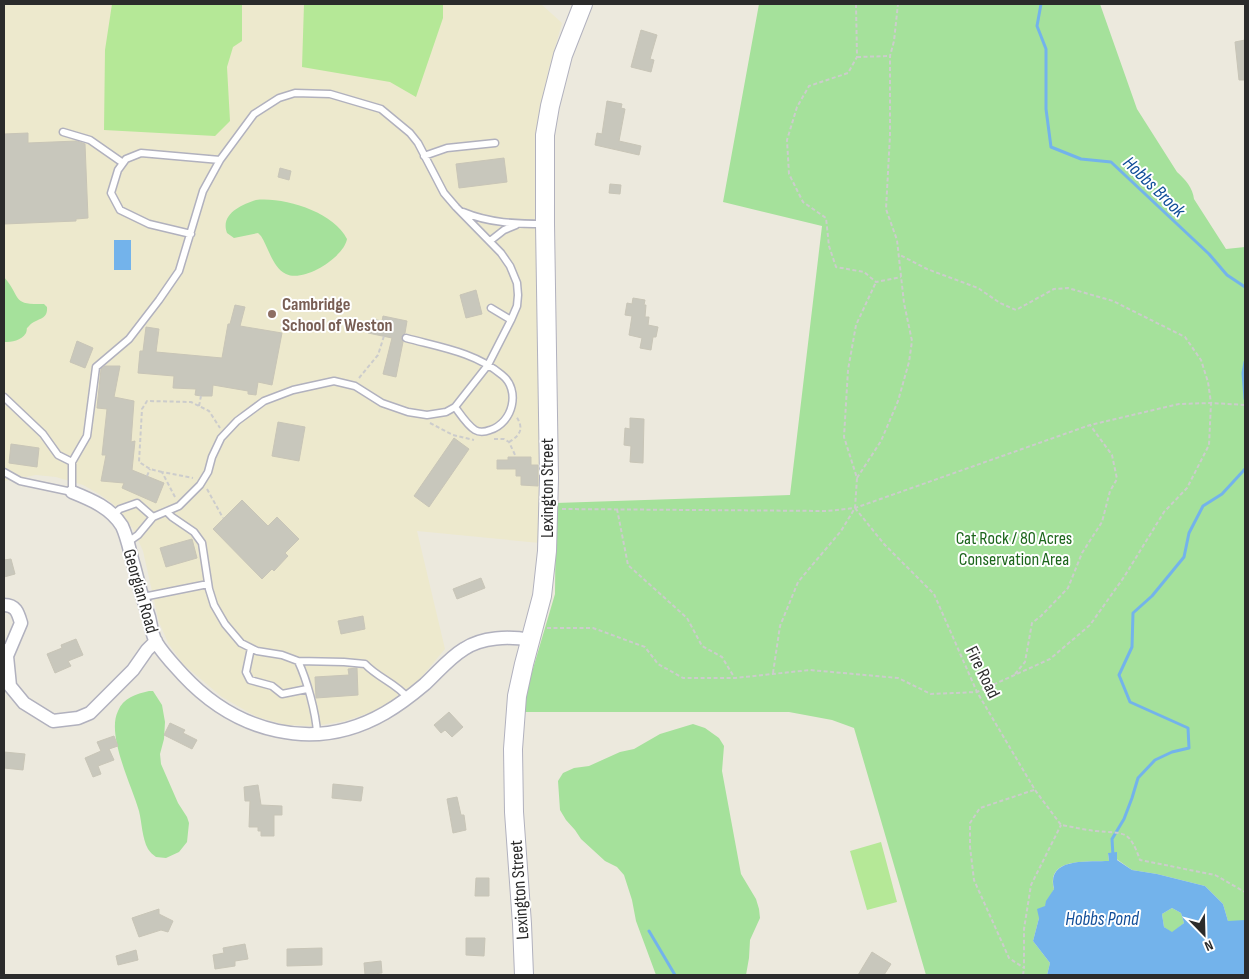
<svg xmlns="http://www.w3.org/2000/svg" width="1249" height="979" font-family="'Sofia Sans Condensed',sans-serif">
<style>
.education{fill:#ede9cd}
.green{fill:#a5e19b}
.pitch{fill:#b5e897}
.water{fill:#73b3eb;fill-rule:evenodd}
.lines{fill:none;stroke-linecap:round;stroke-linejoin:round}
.stream{stroke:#73b3eb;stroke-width:3}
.building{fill:#c8c7bc;stroke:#c8c5b7}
.lane-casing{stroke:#b1b1be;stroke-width:9}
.street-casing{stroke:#b1b1be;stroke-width:15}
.secondary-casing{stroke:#b1b1be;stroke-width:20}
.path{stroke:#ccc;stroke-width:2;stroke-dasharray:4 2.5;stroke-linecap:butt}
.lane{stroke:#fff;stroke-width:6}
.street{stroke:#fff;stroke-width:12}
.secondary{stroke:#fff;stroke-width:18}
.education-dot{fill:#8d6e63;stroke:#fff;stroke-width:2}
.labels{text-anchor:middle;stroke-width:4;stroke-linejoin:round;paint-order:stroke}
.education-label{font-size:18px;font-weight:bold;fill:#785e54;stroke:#fff;text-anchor:start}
.street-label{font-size:18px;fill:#2b2b2b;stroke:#fff}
.park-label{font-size:18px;fill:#1d661c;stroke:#fff}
.water-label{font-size:19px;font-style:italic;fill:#114e99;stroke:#fff}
</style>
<rect width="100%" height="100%" fill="#ece9dd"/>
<path class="education" d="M4,4H541L562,23L548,72L540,114L542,465L540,543L417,531L445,649L419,680L381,709L345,721L314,726L286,725L257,717L222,697L184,665L168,643L159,622L154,600L143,551L133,529L113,504L99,494L83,485L56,477L36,475L4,481Z"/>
<path class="green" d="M759,4H1100L1137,109L1177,172C1185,179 1193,188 1194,199L1226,249L1245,247V921H1228L1223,904L1205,886L1157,874L1132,870L1108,853L1109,861C1089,862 1045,857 1054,889L1039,918L1033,941L1050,963L1047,975H926L854,728L832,720L789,712H522V706L555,594L556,503L790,495L822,226L723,202Z
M256,200C285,197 333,212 347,239C344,257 304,283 286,274C273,268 268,247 261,236L258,233L234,238L227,233C220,214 241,205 256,200Z
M4,277C22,298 11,305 44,304L47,307C48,321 37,317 29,326C25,330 28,327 26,333C21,341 12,342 4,342Z
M149,691H153L162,705L165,722L164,739L160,754L161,764L178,803L187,817L189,823L187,842L179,852L166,858L156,857C153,855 150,852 148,849C142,838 142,823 139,811C132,786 106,735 118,711C123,698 136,694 149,691Z
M693,724L705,728L719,738L724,746L722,771L741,874L756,899L759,909L760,918L750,940L749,958L746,975H656L636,921L632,900L624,875L617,867L605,861L581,839L575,830L566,820L560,810L558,781L563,773L574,768L589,766L620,752L634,749L660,734Z
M1172,908L1181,913L1184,923L1172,933L1164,927L1162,914Z"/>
<path class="pitch" d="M112,4H242V41L233,47L227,67L230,121L215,136L104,130L105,50Z
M304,4H443V18L416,97L390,82L302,67Z
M881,842L897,902L867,910L850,851Z"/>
<path class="water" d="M114,240H131V270H114Z
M1117,852V860L1132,870L1157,874L1205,886L1223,904L1228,921L1245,920V975H1047L1050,963L1033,941L1039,918L1037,909L1045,906L1046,901L1054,889C1046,857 1088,862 1109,861L1108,853ZM1172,908L1181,913L1184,923L1172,932L1164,927L1162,914Z"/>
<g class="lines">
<path class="stream" d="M1041,4L1037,26L1046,49V109L1051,147L1081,159L1111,162L1209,254L1227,275L1245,287
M1245,362L1243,373L1245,399
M1113,856L1112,839L1124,819L1132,798L1138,778L1155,760L1172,752L1189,748L1188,728L1130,702L1119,675L1132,647L1133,613L1152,596L1184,557L1189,533L1203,506L1222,494L1245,469
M649,931L675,975"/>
</g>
<path class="building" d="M641,30L657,35L650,59L654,60L651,72L631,67Z
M1245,40V80H1239L1235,42Z
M607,101L622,104L621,108L625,109L619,141L641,146L639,155L595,145L597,133L602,134Z
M28,133V143L77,141L85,144L88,218L76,219V221L4,224V134Z
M504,158L507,182L459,188L456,164Z
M280,168L291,171L289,180L278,177Z
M610,184L621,185L620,194L609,193Z
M476,290L482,314L466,318L460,295Z
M633,298L645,300L644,305H646L645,317H649L648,325L658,327L656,337H653L651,350L640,348L642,338L629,335L632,316L625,315L627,303L632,304Z
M235,305L245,307L240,326L282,333L272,385L258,382L256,395L248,394V391L213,385L212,396H201L195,395L196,389L173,388L174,376L138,373L140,351H143L146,327L159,329L156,352L222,358L228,324H230Z
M383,316L407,321L405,333L401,337L403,342L396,377L383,374L392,338L368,333L371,319L382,321Z
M77,341L93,348L85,368L70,362Z
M105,366H120L114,397L134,401L131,442L135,441L132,470L164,483L156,503L122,488L124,483L101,481L106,455H102L107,409L97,408L101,369Z
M630,418L644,419L643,463L630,462L631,446L624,445L625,428L630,429Z
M278,422L305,427L299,461L272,456Z
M454,438L469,449L429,507L414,496Z
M11,444L39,448L37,467L9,463Z
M508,457H531V465H538V486L521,485V476H516V469H497V460H508Z
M242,500L268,526L277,517L299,539L285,553L288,556L274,571L272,569L262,579L213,529Z
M192,539L197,558L166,567L160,548Z
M11,559L15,574L4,577V560Z
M481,578L485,588L457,599L453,589Z
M363,616L365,629L341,634L338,621Z
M76,639L83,655L68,661L71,666L55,673L47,654L62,648L61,645Z
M357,668L358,695L316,698L315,677L349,675L348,669Z
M449,712L463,727L452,737L445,730L441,733L434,725Z
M170,723L185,730L183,733L197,740L192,749L164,735Z
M114,736L118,746L109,749L114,760L98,766L101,774L93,777L85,758L101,751L97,742Z
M4,752L25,754L23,770L4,768Z
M333,784L363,787L361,801L332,798Z
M258,785L261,805L282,806V815H274V836H261V831H258V827H249L250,801H245L244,787Z
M457,797L461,815H464L466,830L453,833L447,799Z
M476,878H489V896H475Z
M159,909V914L173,921L168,932L161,930L139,937L132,918Z
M466,938H485L484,956L466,955Z
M245,944L248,959L235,961V966L215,969L213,955L224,953L223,948Z
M322,948V965L287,966V949Z
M136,950L138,960L118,965L116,956Z
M872,952L891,964L884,975H858Z
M381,961L382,973L365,975L364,963Z"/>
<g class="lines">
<g class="lane-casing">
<path id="lane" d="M63,132L90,140L123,163
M424,156L447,148L495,143
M463,212C489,223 517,224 544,224
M191,234L149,224L120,210L111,193L118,170L126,159L141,153L220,160
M490,241L504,230L516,225
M406,338C439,347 475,352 502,375C521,390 513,423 490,430C485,432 480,433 475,430C467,425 461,415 455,407
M4,397L43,434L58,455L72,462
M4,472L20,481L72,492V462L87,436L96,367L129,339L159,300L179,271L203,191L220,160L254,114L279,98L295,93L330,94L381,109L410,133L418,143L444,193L456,207L501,253L510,266L517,283L518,295L517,306L511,320L491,308
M167,512L172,517L194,532L202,543L209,589L214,605L225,624L241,643L257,651L282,655L298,661L344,662L365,664C378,678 396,683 408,698
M114,514L120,509L137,503L153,517L179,506L200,485L208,472L212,457L221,438L237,421L264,401L293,390L334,381L355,386L382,403L408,412L427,415L446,412L455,407L488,365L511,320
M128,542L138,535L153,517
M143,597L208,584
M251,648L246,672L250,680L272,686L282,694L307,689
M298,661C307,680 316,713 317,733"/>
</g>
<g class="street-casing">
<path id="street" d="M72,492C92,500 111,508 122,526C128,539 130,553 134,566C138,583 143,600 149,617C151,625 152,635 156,642C163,654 174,665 183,675C236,732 314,754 385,713C399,705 412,695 425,684C437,673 449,658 464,649C482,637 509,636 530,640
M4,605C16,605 18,613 21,623L7,656
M4,650L7,656L10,686L24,703L53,721L78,718L90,713L133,670L147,650L156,641"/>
</g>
<g class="secondary-casing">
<path id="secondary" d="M524,975L522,924L514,812L513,749L517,696L524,664L542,596L547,551L549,478L545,224V135L550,106L563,55L583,4"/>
</g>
<path class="path" d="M856,4L857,57L848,73L809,86L797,107L787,140L789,174L803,202L826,218L829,246L836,267L864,272L876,282L901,277
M857,57L890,56
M359,378L378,355L384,336
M199,406L201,396
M430,423L453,435L474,440
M494,439H504L509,442L516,457
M509,442C521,435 524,428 516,416
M162,472L150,469L139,462L142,409L147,401L191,402L209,411L220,428
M147,476L150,469
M857,478L881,441L898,401L909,362L912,341L904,303L897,240L886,209L890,135V56L894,41L898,4
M207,489L223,518
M175,497L162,472L193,478
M855,508L884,544L934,594L977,692L1035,790L1061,825C1073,827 1085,830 1096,831C1125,834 1129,829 1140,860L1215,875L1245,892
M562,509L827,511L855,508L1090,425L1179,404L1211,403L1245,405
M617,509L628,565L687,618L702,646L722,657L734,677
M547,628H593L645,647L658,664L683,678H735L810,670L898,678L931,694L977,692L1050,659L1090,625L1124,577L1164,512L1187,488L1209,445L1211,403L1208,382L1201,360L1185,337L1113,301L1068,288L1054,289L1016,310L1000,303L978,288L927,269L900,255
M773,673L780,626L798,582L841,531L855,508L857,478L844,437L848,370L856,325L876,282
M1015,674L1025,662L1032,623L1041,616L1068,588L1082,553L1102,522L1110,491L1117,479L1112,455L1090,425
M1034,790L980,808L970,823V847L974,880L1009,958L1024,968V929L1031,885L1061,825
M1023,975L1024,968"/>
<use href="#lane" class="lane"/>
<use href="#street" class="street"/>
<use href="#secondary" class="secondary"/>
</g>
<circle class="education-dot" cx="272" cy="314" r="5"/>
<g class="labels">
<g class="education-label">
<text x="282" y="310">Cambridge<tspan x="282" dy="21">School of Weston</tspan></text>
</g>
<g class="street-label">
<text transform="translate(547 488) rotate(-90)" y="6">Lexington Street</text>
<text transform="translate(141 591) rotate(74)" y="6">Georgian Road</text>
<text transform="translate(983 672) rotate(64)" y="6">Fire Road</text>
<text transform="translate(519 890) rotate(-94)" y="6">Lexington Street</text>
</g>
<g class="park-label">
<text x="1014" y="544">Cat Rock / 80 Acres<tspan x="1014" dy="21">Conservation Area</tspan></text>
</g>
<g class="water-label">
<text transform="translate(1155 186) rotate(44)" y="7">Hobbs Brook</text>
<text x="1102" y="925">Hobbs Pond</text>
</g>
</g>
<rect width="1249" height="979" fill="none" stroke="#2b2b2b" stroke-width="10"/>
<g transform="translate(1204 934) rotate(157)" stroke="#ffffff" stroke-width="4" paint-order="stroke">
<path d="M0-4L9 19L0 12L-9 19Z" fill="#2b2b2b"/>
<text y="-8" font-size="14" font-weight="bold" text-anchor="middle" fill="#2b2b2b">N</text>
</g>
</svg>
